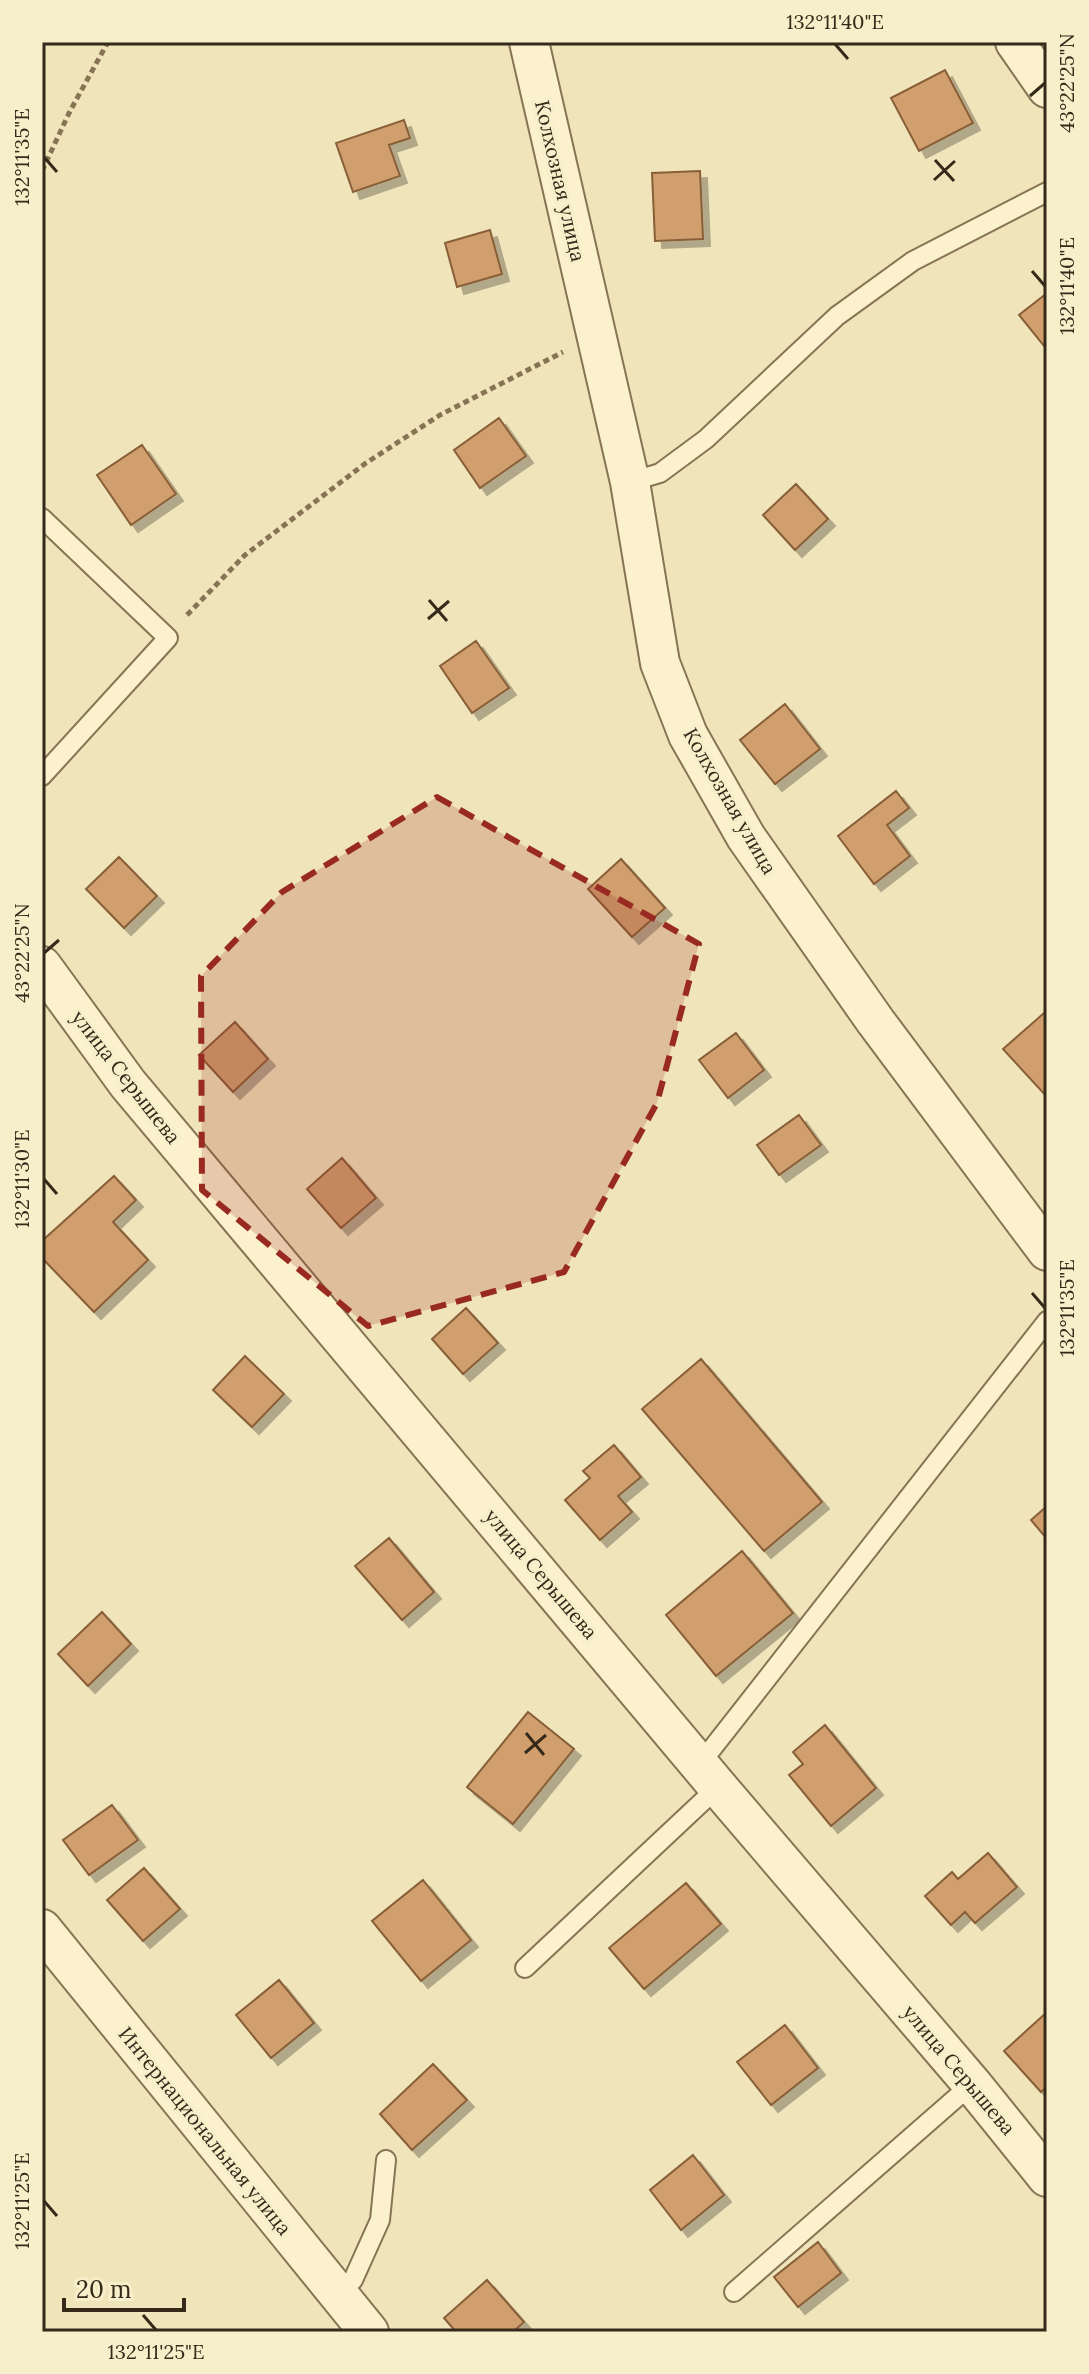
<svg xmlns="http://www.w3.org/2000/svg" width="1089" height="2374" font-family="Lora,serif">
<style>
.building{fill:#d09f6d;stroke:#885f38;stroke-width:2;filter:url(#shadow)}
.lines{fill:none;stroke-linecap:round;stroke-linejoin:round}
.lane-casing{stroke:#877454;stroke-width:22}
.street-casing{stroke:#877454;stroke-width:42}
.path{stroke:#877454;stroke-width:5;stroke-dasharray:6 4;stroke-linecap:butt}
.lane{stroke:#fbf1cd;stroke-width:18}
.street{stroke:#fbf1cd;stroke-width:38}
.marked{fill:#992a21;fill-opacity:0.2;stroke:#992a21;stroke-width:6;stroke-dasharray:16 10;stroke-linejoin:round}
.ticks{fill:none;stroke:#35291a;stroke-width:3}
.labels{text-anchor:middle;stroke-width:7;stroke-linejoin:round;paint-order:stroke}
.street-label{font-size:20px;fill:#35291a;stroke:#f7eeca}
.neatline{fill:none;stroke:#35291a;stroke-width:3}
.ticks-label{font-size:20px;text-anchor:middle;fill:#35291a}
</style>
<defs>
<filter id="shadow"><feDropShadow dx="7" dy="7" stdDeviation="0" flood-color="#0004"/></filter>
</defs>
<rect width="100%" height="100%" fill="#f0e5ba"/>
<path class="building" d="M945,70L973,123L919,151L891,98Z
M404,120L410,138L389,145L400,176L353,192L336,143Z
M700,171L703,239L655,241L652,173Z
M490,230L502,274L457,287L445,243Z
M1047,293V344L1044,346L1019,315Z
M499,418L526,456L480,488L454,450Z
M142,445L176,494L131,525L97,475Z
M796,484L828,519L795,550L763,515Z
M476,641L509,688L472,713L440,666Z
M785,704L820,749L775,784L740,740Z
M896,791L909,808L887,825L910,856L874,884L838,836Z
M119,857L157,896L124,928L86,889Z
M621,859L665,908L632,937L588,889Z
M1044,1013L1047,1016V1097L1003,1049Z
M235,1022L268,1059L233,1092L199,1055Z
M736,1033L764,1070L728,1098L699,1060Z
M799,1115L821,1145L779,1175L757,1145Z
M342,1158L376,1198L341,1228L307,1189Z
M114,1176L136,1200L113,1222L148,1260L94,1312L42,1258V1241Z
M466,1308L498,1343L463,1374L432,1339Z
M245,1356L284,1394L252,1427L213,1390Z
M701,1359L822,1502L764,1551L642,1409Z
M614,1445L641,1477L618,1496L632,1512L600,1540L565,1500L590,1478L583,1471Z
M1047,1506V1539L1031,1520Z
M389,1538L434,1592L402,1620L355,1566Z
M742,1551L793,1613L716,1676L666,1615Z
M102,1612L131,1644L88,1686L58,1654Z
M528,1712L574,1749L513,1824L467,1787Z
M825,1725L876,1788L831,1826L789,1775L803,1764L793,1752Z
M112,1805L138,1840L89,1875L63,1840Z
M988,1853L1017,1887L975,1923L965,1912L951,1925L925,1896L952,1872L958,1879Z
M144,1868L180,1909L143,1941L107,1900Z
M423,1880L471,1940L421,1981L372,1921Z
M686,1883L721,1924L644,1989L609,1948Z
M279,1980L314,2023L271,2058L236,2015Z
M1047,2012V2087L1041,2092L1004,2051Z
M785,2025L818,2068L771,2105L737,2062Z
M433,2064L467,2100L412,2150L380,2114Z
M693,2155L724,2195L681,2230L650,2190Z
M818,2242L841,2273L798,2307L774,2277Z
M487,2280L524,2322L513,2332H456L444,2318Z"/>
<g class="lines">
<g class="lane-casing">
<path id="lane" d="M630,482L660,473L706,439L837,316L913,261L1047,192
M42,518L168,638L42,776
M700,1764L1047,1321
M525,1968L718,1787
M734,2292L972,2084
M337,2295L353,2280L380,2220L386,2160"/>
</g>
<g class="street-casing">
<path id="street" d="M529,42L630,482L660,663L688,735L746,837L876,1022L1047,1251
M1015,42L1047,88
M42,966L128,1084L718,1787L972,2084L1047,2177
M42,1929L369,2332"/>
</g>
<path class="path" d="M42,171L70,111L108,42
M187,615L245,555L366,463L440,415L563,352"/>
<use href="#lane" class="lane"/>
<use href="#street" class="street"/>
</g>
<path class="marked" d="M437,797L699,944L657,1103L564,1272L368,1326L202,1190L201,976L282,892Z"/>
<path class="ticks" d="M835,44L848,59M1030,96L1045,83M44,157L57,172M935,160L954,181M934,180L955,161M1032,271L1045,286M429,600L447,621M428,619L449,601M44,953L59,940M44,1179L57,1194M1032,1293L1045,1308M526,1733L544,1755M525,1753L546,1735M44,2201L57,2216M143,2315L156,2330"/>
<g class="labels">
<g class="street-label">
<text transform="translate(560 181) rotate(77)" y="7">Колхозная улица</text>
<text transform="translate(730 801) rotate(60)" y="7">Колхозная улица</text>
<text transform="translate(126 1077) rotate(52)" y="7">улица Серышева</text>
<text transform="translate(541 1574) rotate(50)" y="7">улица Серышева</text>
<text transform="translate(959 2070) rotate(50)" y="7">улица Серышева</text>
<text transform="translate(205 2131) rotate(51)" y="7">Интернациональная улица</text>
</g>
</g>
<rect width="1089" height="2374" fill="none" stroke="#f7eeca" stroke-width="88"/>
<path d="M64 2298v12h120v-12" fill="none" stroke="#35291a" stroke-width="4"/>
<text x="76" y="2298" font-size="24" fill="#35291a" stroke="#f7eeca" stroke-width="6" paint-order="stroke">20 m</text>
<rect x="44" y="44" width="1001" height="2286" class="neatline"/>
<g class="ticks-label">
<text x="835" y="29">132°11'40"E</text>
<text transform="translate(1067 83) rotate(-90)" y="7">43°22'25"N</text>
<text transform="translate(22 157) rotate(-90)" y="7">132°11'35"E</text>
<text transform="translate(1067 286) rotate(-90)" y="7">132°11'40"E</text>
<text transform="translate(22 953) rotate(-90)" y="7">43°22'25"N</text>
<text transform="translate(22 1179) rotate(-90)" y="7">132°11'30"E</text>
<text transform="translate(1067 1308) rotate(-90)" y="7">132°11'35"E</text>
<text transform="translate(22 2201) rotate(-90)" y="7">132°11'25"E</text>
<text x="156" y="2359">132°11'25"E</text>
</g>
</svg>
